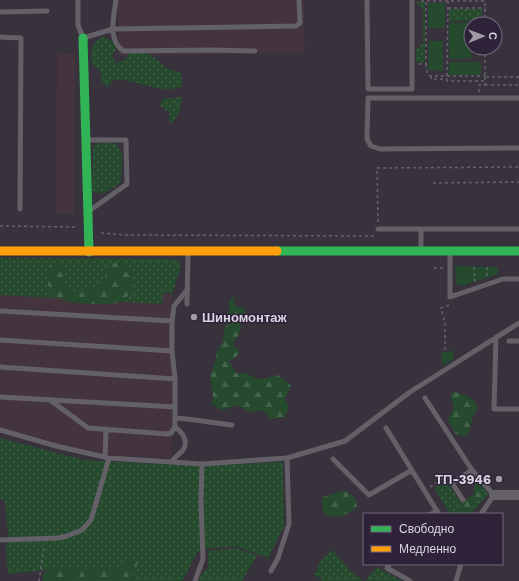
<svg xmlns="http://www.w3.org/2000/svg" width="519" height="581" font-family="'Work Sans',sans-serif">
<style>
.industrial{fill:#44343d}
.grass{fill:url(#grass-dots)}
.forest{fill:url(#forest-firs)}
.park{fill:#254a2d}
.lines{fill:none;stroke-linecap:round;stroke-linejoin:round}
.path{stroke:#666269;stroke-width:1.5;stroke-dasharray:3 3;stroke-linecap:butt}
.lane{stroke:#646068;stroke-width:5}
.street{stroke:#646068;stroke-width:10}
.fast{stroke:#30b455;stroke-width:9}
.slow{stroke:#ff9f0a;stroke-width:9}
.poi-dot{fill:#a19ba8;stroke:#2e2338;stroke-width:1.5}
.labels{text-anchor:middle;stroke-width:3;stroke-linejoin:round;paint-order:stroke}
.poi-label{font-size:13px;font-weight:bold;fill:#dad3e1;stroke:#2e2338;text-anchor:start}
</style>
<defs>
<pattern id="grass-dots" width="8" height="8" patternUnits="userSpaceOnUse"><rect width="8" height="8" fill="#254a2d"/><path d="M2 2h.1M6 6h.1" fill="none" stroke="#44634b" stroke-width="1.8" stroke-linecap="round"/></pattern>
<pattern id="forest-firs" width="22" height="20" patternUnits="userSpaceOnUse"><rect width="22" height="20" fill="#254a2d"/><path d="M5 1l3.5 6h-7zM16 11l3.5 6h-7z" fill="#44634b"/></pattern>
</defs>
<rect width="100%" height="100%" fill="#38323d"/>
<path class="industrial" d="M118,0H304L305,53L119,56Z
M57,54H75L74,214H56Z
M0,285H172V458L100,454L0,432Z"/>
<path class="grass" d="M416,2H425V62H416V50L423,43V9Z
M449,9H482V21H449Z
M104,37L108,39L115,44V51L112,56L116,63L125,60L129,53H147L159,61L164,67L181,73L182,81L181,87C157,95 137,78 114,80L107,87L102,82L100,71L92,64C90,52 91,41 104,37Z
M180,96L182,98C180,107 179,117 171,123L169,121L170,113C167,110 163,109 160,105L162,100C167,96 171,101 180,96Z
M100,143H114L117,144L122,155L121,181L117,185L103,194L95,192L92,190L93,146Z
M0,258L173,259L179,261L181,265L173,292L171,293H163L162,304L0,295Z
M0,438L84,460L197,466L283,462L284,526L268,558L236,546L206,549L197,552L185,577L182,581H131L136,568L44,570L8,574L6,548L8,535L5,500L0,499Z
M446,481L461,503L474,494L475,483L478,481L488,494L471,514H450L434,488Z
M236,548L257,556L242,581H198L203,572L208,569V551Z
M332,550L349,569L363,581H321L322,579L313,575L316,572L320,562Z
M377,567L402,581H365Z"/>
<path class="forest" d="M54,263C68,265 63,277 66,287L72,291L98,288C106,282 105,273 109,265C130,251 144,291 120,302C111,305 98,304 89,304C76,303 61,302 51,293L47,281L49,267Z
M235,297L234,303L236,307L241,306L245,310V314L239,316C243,330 241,332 233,343L235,347L239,349V353L236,357L229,361L236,373H245L256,378L264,379L278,375L291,385L285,399L289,408L285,417L270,419L263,410L250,412L237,405L223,410L212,405L213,392L210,376L216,360V353L223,341L224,329L227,325L226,314L230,309L229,300Z
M455,392C463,394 481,400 476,411C475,414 473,415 472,419C470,428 470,441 456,434L448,420L449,417L454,407L450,396L452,393Z
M477,483L482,489L481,496L468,513L462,514C454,505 468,499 474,495L475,485Z
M346,491C353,495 356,498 357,506C348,516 338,518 326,515C322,511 321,502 323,497L340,492Z
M135,558L137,559V565L131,581H43V575L47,569L118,568L126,559Z"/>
<path class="park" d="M428,3H445V28H428Z
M449,23H471V59H449Z
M429,41H443V71L428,70Z
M449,62H481V75H449Z
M455,266L498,267V274L461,286L456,283Z
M454,351L453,360L442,365V352Z"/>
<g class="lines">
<path class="path" d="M427,1H485
M448,8H485
M485,24V0
M485,48V77H519
M419,64H426V1H420
M426,64L427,72L430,76H447L448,1
M431,76V79H447
M447,76H485
M447,79V81H485
M485,85H519
M479,92V85H485V77
M433,183L519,182
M378,222L377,168L519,167
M0,226L76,227
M101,233L126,235L375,236
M474,267L475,282
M487,267V278
M434,268H443
M445,350V323L441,308L449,305
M430,487L447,476
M39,581L44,546"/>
<path class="lane" d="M78,0V25L83,38L113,29L296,26L300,23L299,0
M116,0C114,15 107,42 124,51L211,50L255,51
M367,0L368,89H412V0
M0,12L47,11
M0,37L21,38L20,209
M519,98H368L367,139L371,146L380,149L519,148
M87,140H126L127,184L89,211
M378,229H519
M421,251V229
M450,252V297L503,279H519
M187,304L188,253
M0,311L172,321
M496,337L494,409H519
M0,340L172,351
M509,341H519
M0,367L175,379
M0,397L175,407
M425,398L472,470L494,495L481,514
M50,400L88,428L167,434L171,433L175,427V379L172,351V321L174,306L187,290
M175,418C194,419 213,423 232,425
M386,428L437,511
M0,430L56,446L109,458
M105,457L106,429
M333,459L369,495L412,470
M172,462C175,456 180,454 183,450C189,441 182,432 175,427
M463,500L452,483L472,470
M431,514L437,511L439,514
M0,540L58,538L67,536L82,530L91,520L109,458L202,464L287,458L345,441L410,392L519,323
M389,564L387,568L410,581
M271,571L278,558L289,524L287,458
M195,581L203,559L201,501L202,464
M456,581L461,564"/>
<path class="street" d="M494,495H519"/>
<path class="fast" d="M83,38L89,252
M277,251H519"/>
<path class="slow" d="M0,251H277"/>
</g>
<g class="poi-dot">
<circle cx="194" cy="317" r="4"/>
<circle cx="499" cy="479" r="4"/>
</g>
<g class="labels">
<g class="poi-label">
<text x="202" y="322">Шиномонтаж</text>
<text x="491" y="484" text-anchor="end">ТП-3946</text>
</g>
</g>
<rect x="363" y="513" width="140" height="52" fill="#2e2338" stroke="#73697c"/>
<rect x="371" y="526" width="20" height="6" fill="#30b455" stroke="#73697c"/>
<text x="399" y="533" font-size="12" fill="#dad3e1">Свободно</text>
<rect x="371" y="546" width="20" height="6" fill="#ff9f0a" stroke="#73697c"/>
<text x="399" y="553" font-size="12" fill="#dad3e1">Медленно</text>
<g transform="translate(483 36) rotate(89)"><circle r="19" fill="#2e2338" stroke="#73697c"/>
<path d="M0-3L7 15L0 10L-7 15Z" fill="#a19ba8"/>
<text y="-6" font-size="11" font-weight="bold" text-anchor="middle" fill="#dad3e1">С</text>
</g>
</svg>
